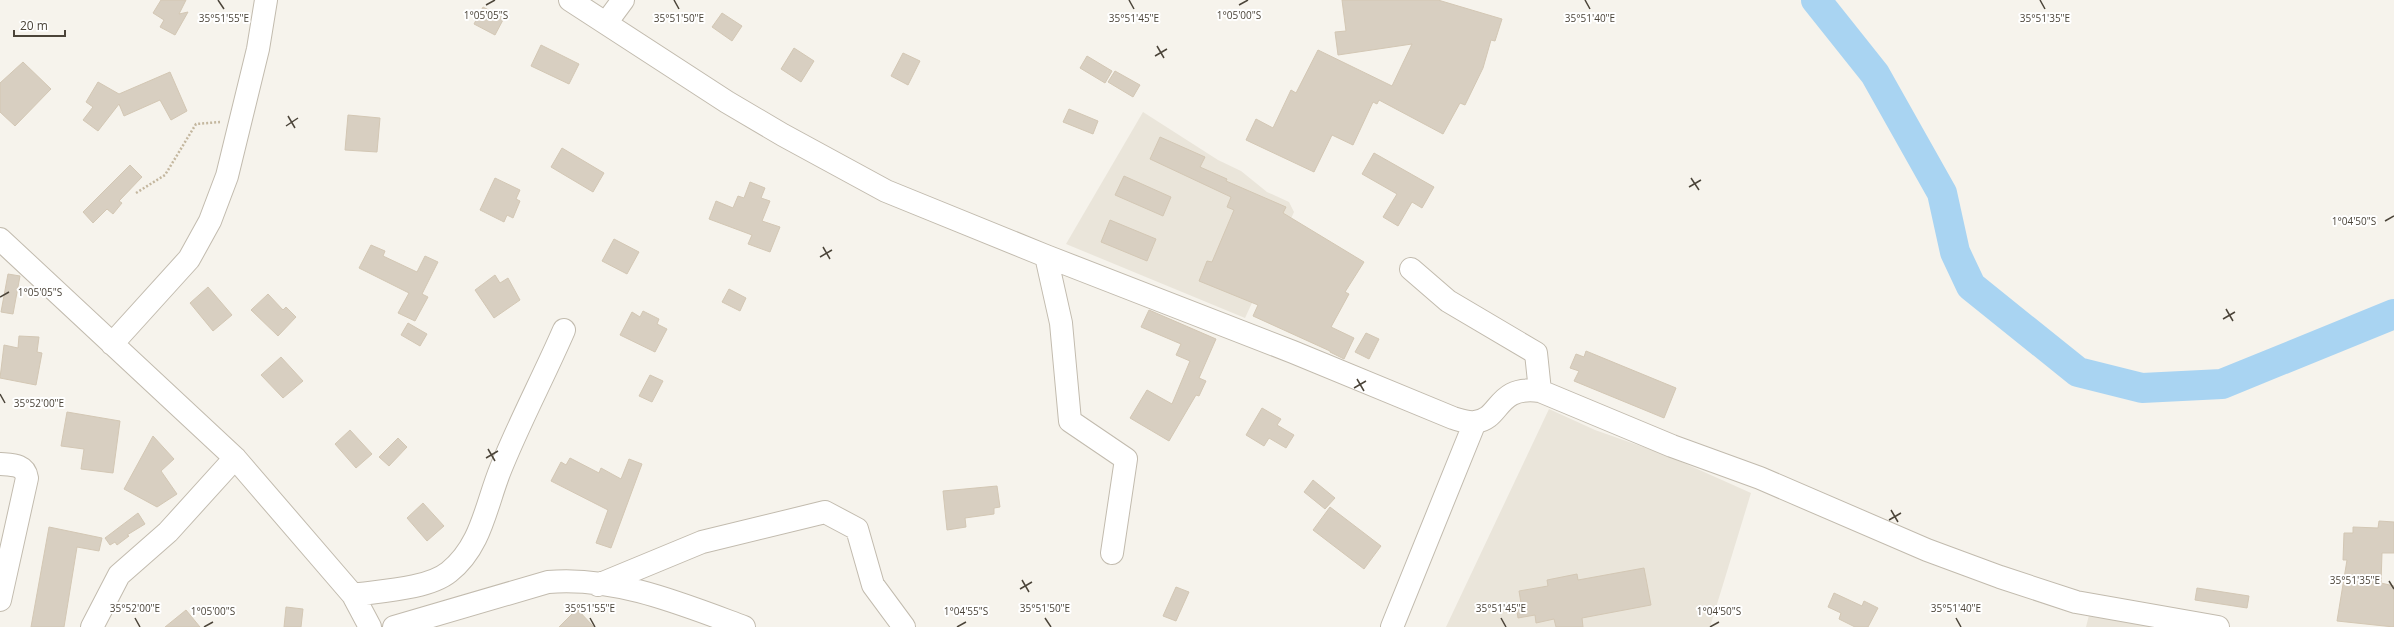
<svg xmlns="http://www.w3.org/2000/svg" width="2394" height="627" font-family="'Open Sans',sans-serif">
<style>
.residential{fill:#eae5da}
.lines{fill:none;stroke-linecap:round;stroke-linejoin:round}
.river{stroke:#a9d4f2;stroke-width:30}
.building{fill:#d8cfc1;stroke:#d3c7b4}
.minor-casing{stroke:#c2bbae;stroke-width:24}
.path{stroke:#c4b79f;stroke-width:2.5;stroke-dasharray:2 2;stroke-linecap:butt}
.minor{stroke:#fff;stroke-width:22}
.ticks{fill:none;stroke:#4b4439;stroke-width:1.5}
.ticks-label{font-size:10px;text-anchor:middle;fill:#4b4439;stroke:#fff;stroke-width:4;stroke-linejoin:round;paint-order:stroke}
</style>
<rect width="100%" height="100%" fill="#f6f3ec"/>
<path class="residential" d="M1143,112L1218,160L1241,171L1267,192L1289,202L1294,212L1245,318L1066,244Z
M1549,409L1595,430L1666,455L1751,493L1710,627H1446Z
M2091,607L2186,627H2086Z"/>
<g class="lines">
<path class="river" d="M1816,0L1875,74L1942,193L1955,252L1971,286L2078,372L2142,388L2222,384L2394,314"/>
</g>
<path class="building" d="M161,0H186L179,14L188,12L175,35L160,27L164,20L153,13Z
M1342,0H1438L1502,19L1495,41L1491,40L1483,68L1465,105L1460,103L1443,134L1379,100L1377,104L1373,102L1353,145L1332,135L1314,172L1246,140L1256,119L1273,128L1291,90L1296,93L1318,50L1392,86L1412,44L1338,55L1335,32L1346,31Z
M483,7L504,18L495,35L474,24Z
M722,13L742,26L732,41L712,27Z
M541,45L579,64L569,84L531,66Z
M794,48L814,61L801,82L781,69Z
M903,53L920,61L908,85L891,76Z
M1087,56L1112,71L1105,83L1080,68Z
M23,62L51,89L15,126L0,112V83Z
M1115,71L1140,85L1133,97L1108,82Z
M170,72L187,111L171,120L160,100L124,116L119,104L98,131L83,120L93,107L86,102L98,82L119,94Z
M1069,109L1098,121L1093,134L1063,122Z
M348,115L380,118L377,152L345,150Z
M1160,137L1205,157L1200,167L1227,179L1226,181L1286,207L1283,213L1364,262L1345,292L1349,294L1331,327L1354,338L1344,359L1330,352V351L1253,316L1258,305L1199,281L1207,261L1212,262L1234,210L1227,207L1231,197L1150,159Z
M562,148L604,173L593,192L551,167Z
M1374,153L1434,187L1422,208L1412,202L1398,226L1383,217L1397,194L1362,174Z
M130,165L142,177L119,201L122,203L113,214L107,209L93,223L83,212Z
M1124,176L1171,197L1163,216L1115,195Z
M495,178L520,190L516,199L520,201L513,218L507,215L504,222L480,210Z
M750,182L765,188L761,198L770,201L762,221L780,227L770,252L748,244L752,235L709,219L716,201L733,208L738,196L744,198Z
M1110,220L1156,239L1147,261L1101,242Z
M614,239L639,252L627,274L602,261Z
M371,245L385,251L383,256L417,272L425,256L438,262L422,294L428,297L415,321L398,313L409,293L359,268Z
M8,274L20,276L13,314L1,312Z
M495,275L500,283L508,278L520,300L494,318L475,290Z
M208,287L232,315L213,331L190,303Z
M729,289L746,298L740,311L722,302Z
M268,294L283,310L286,307L296,317L278,336L251,310Z
M1149,310L1216,339L1199,378L1206,381L1199,396L1196,395L1169,441L1130,418L1147,390L1172,404L1190,361L1176,355L1181,344L1141,327Z
M643,311L659,319L657,324L667,329L655,352L620,335L632,312L640,317Z
M408,323L427,334L420,346L401,335Z
M1366,333L1379,339L1369,359L1355,352Z
M19,336L39,337L37,352L42,353L36,385L0,378L4,345L18,348Z
M1586,351L1676,388L1664,418L1574,381L1579,371L1570,368L1576,354L1584,357Z
M281,357L303,381L283,398L261,375Z
M650,375L663,381L652,402L639,396Z
M1262,408L1281,419L1277,425L1294,435L1286,448L1269,438L1264,446L1246,435Z
M67,412L120,421L113,473L81,469L84,449L61,446Z
M350,430L372,454L356,468L335,444Z
M153,436L174,459L161,471L177,494L157,507L124,489Z
M398,438L407,447L389,466L379,457Z
M570,458L599,473L601,468L621,479L629,459L642,464L611,548L596,543L608,510L551,481L561,462L566,465Z
M1313,480L1335,498L1325,509L1304,492Z
M997,486L1000,507L994,508V514L965,518L966,527L947,530L943,491Z
M423,503L444,526L427,541L407,518Z
M1330,507L1381,546L1364,569L1313,530Z
M138,513L145,524L127,535L129,536L117,545L115,542L110,545L105,538Z
M2379,521L2394,522V553H2382L2381,583L2394,586V627L2337,621L2347,560H2343L2344,533H2353V527L2378,528Z
M49,527L102,538L99,551L77,547L64,627H31Z
M1644,568L1651,605L1582,618L1583,627H1556L1554,619L1536,623L1535,615L1518,618L1516,604L1521,603L1519,591L1548,586L1547,580L1577,574L1578,580Z
M1176,587L1189,592L1176,621L1163,616Z
M2197,588L2249,596L2247,608L2195,600Z
M1834,593L1862,606L1864,601L1878,608L1868,627H1855L1839,619L1841,613L1828,607Z
M286,607L303,609L301,627H284Z
M577,609L594,627H559Z
M186,610L200,627H165Z"/>
<g class="lines">
<g class="minor-casing">
<path id="minor" d="M570,0L727,102L783,135L886,191L1046,256L1293,352L1453,418C1460,420 1467,423 1475,422C1502,419 1495,385 1540,391L1672,446L1760,478L1927,550L2000,577L2076,602L2218,627
M606,23L623,0
M0,239L235,458L353,595L370,627
M1046,256L1061,323L1070,421L1126,459L1112,553
M1411,269L1448,301L1536,353L1540,391
M112,344L189,259L210,221L227,176L258,49L266,0
M0,464C12,465 25,464 27,478L0,600
M598,585L702,542L825,512L857,529L873,585L904,627
M353,595C380,591 428,589 449,572C482,546 486,504 501,468C520,421 544,376 564,330
M92,627L119,575L168,532L235,458
M394,627L548,582C615,576 682,604 744,627
M1392,627L1475,422"/>
</g>
<path class="path" d="M136,193L165,175L196,124L220,122"/>
<use href="#minor" class="minor"/>
</g>
<path class="ticks" d="M218,0L224,9M674,0L679,9M1129,0L1134,9M1585,0L1590,9M2040,0L2045,9M486,5L495,0M1239,5L1248,0M1157,46L1164,58M1155,56L1167,49M288,116L295,128M286,126L298,118M1691,178L1699,190M1689,187L1701,180M2385,221L2394,216M823,247L830,259M820,257L832,250M0,297L9,292M2226,309L2233,321M2223,319L2235,312M1357,379L1364,391M1354,388L1366,381M0,394L5,403M488,449L495,461M486,458L498,451M1891,510L1898,522M1889,520L1901,513M1022,580L1029,592M2389,581L2394,589M1020,589L1032,582M135,618L140,627M590,618L595,627M1045,618L1051,627M1501,618L1506,627M1956,618L1961,627M204,627L213,622M957,627L966,622M1710,627L1719,622"/>
<g class="ticks-label">
<text x="486" y="19">1°05'05"S</text>
<text x="1239" y="19">1°05'00"S</text>
<text x="1134" y="22">35°51'45"E</text>
<text x="1590" y="22">35°51'40"E</text>
<text x="224" y="22">35°51'55"E</text>
<text x="2045" y="22">35°51'35"E</text>
<text x="679" y="22">35°51'50"E</text>
<text x="2354" y="225">1°04'50"S</text>
<text x="40" y="296">1°05'05"S</text>
<text x="39" y="407">35°52'00"E</text>
<text x="2355" y="584">35°51'35"E</text>
<text x="135" y="612">35°52'00"E</text>
<text x="590" y="612">35°51'55"E</text>
<text x="1045" y="612">35°51'50"E</text>
<text x="1501" y="612">35°51'45"E</text>
<text x="1956" y="612">35°51'40"E</text>
<text x="213" y="615">1°05'00"S</text>
<text x="966" y="615">1°04'55"S</text>
<text x="1719" y="615">1°04'50"S</text>
</g>
<path d="M14 30v6h51v-6" fill="none" stroke="#4b4439" stroke-width="2"/>
<text x="20" y="30" font-size="12" fill="#4b4439" stroke="#ffffff" stroke-width="3" paint-order="stroke">20 m</text>
</svg>
